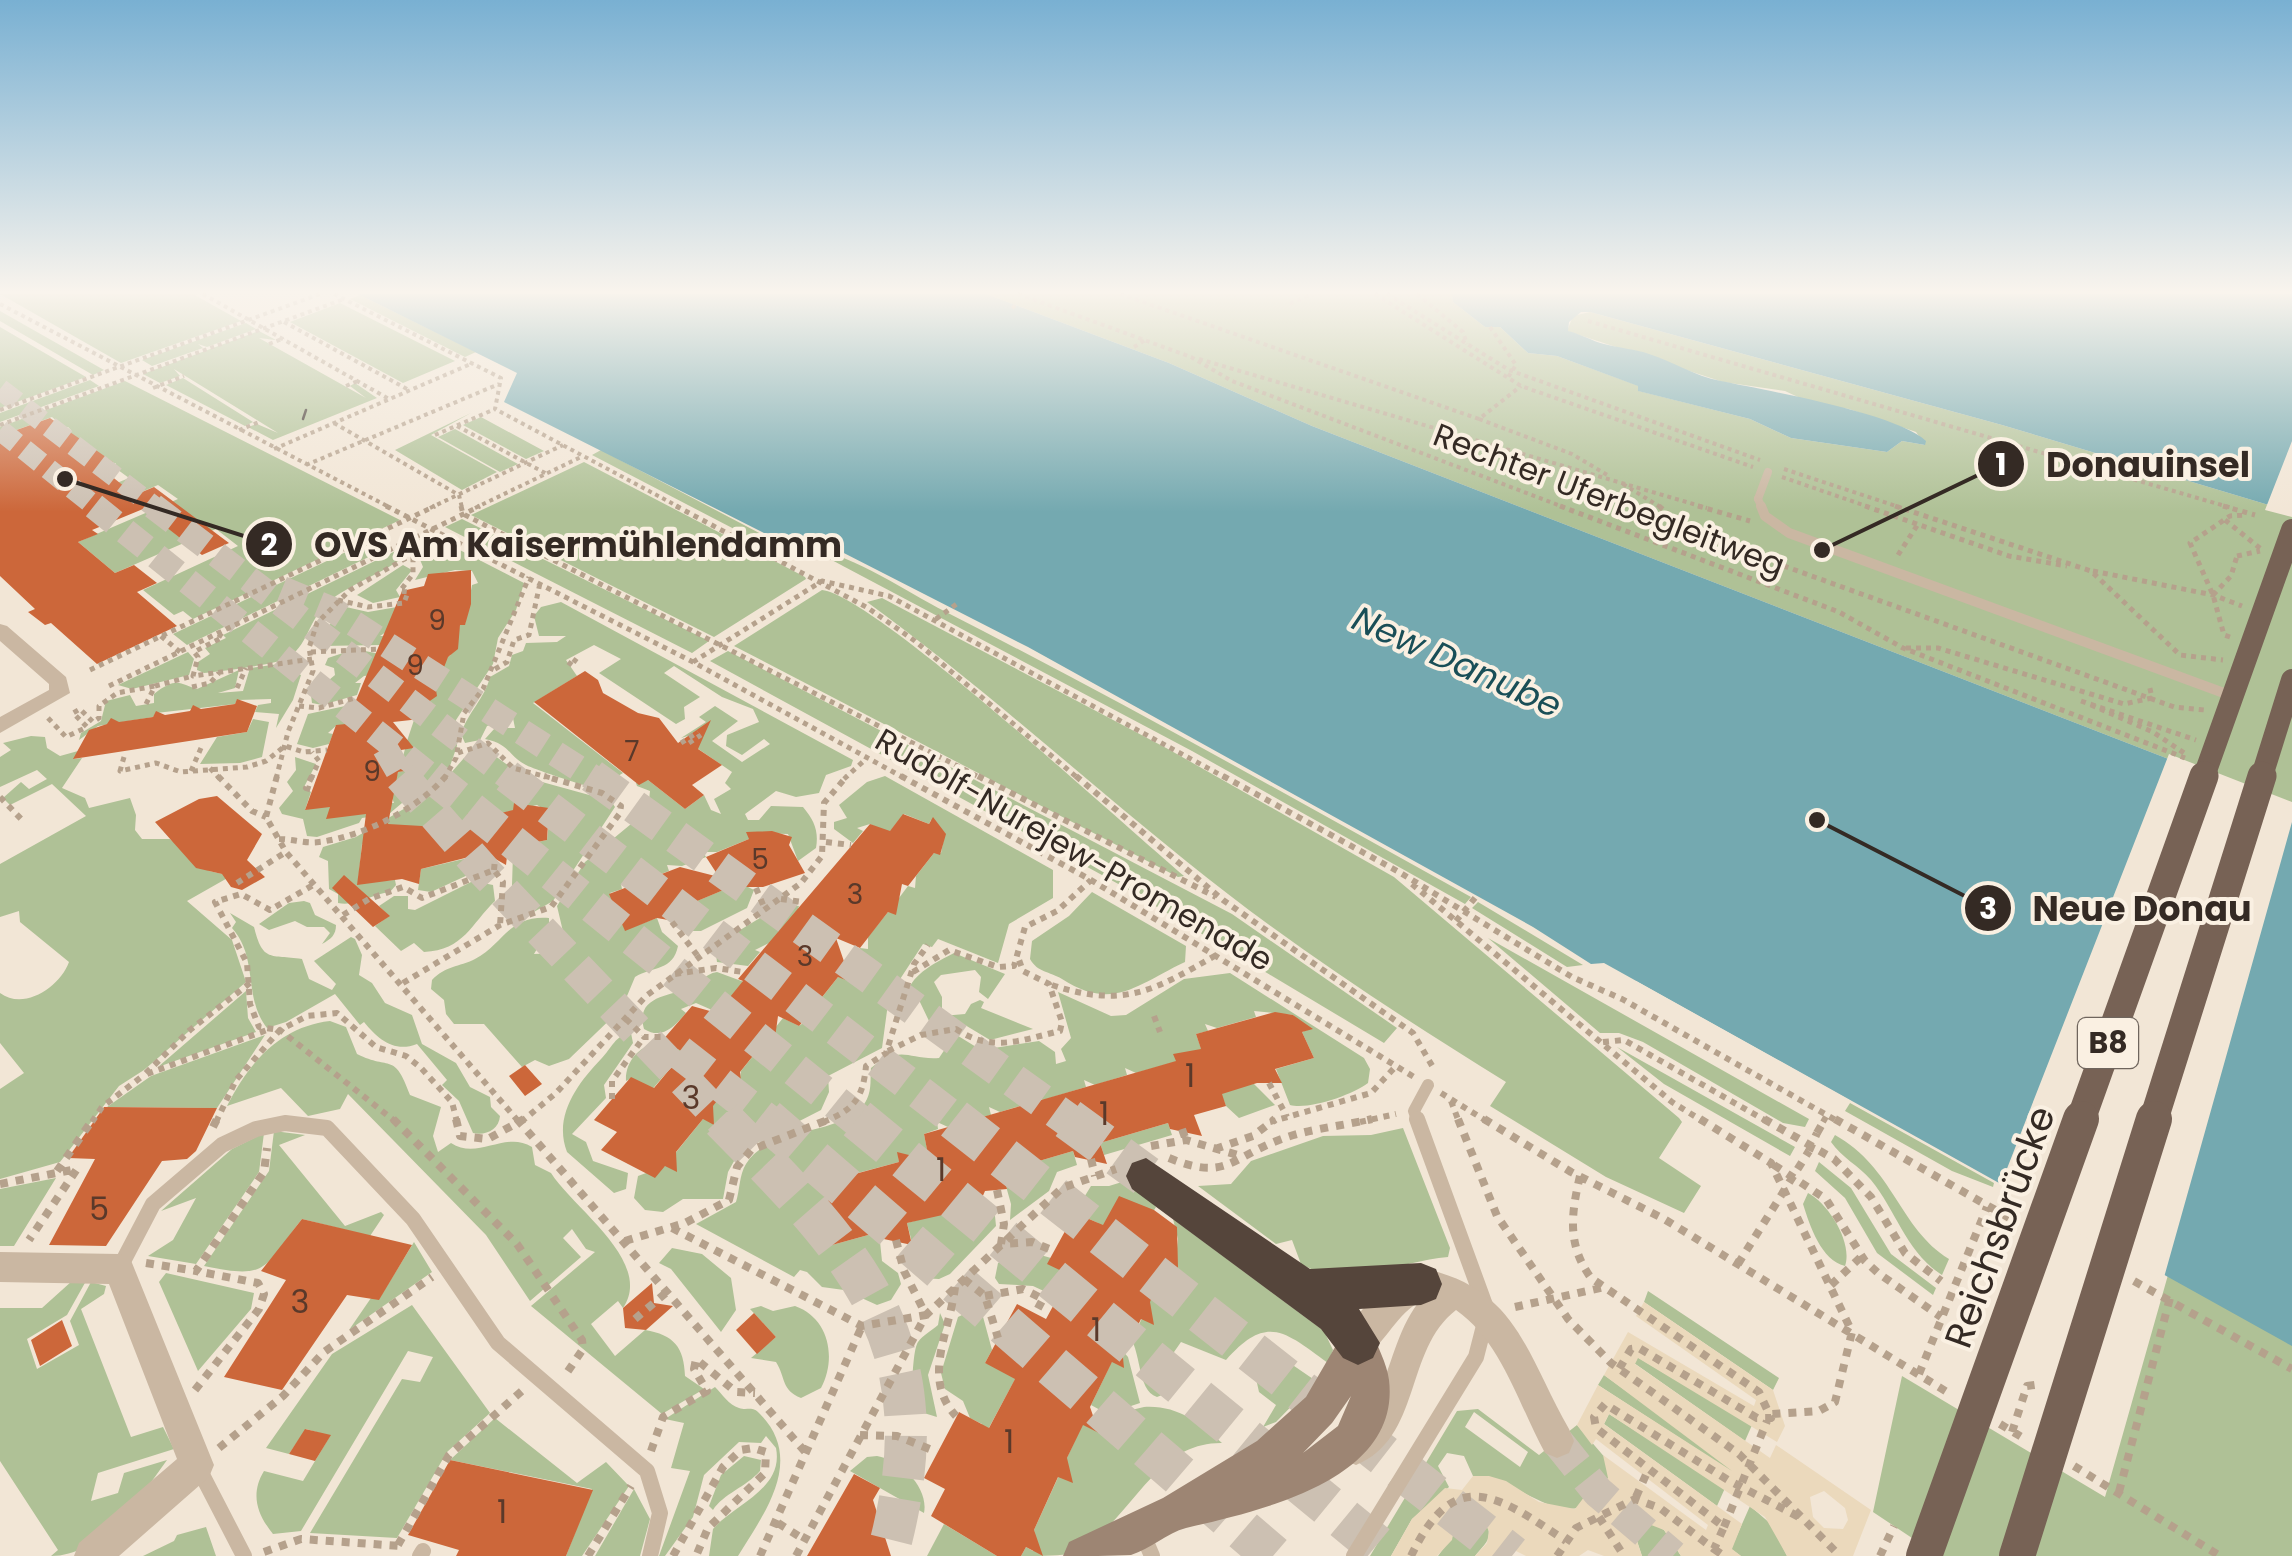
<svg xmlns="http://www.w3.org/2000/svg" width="2292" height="1556" font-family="Poppins,sans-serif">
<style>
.green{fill:#afc196;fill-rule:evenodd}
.plaza{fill:#ebd9bc;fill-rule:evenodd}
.water{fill:#74a9b0}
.pier{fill:#f2e6d6}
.building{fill:#cc673a}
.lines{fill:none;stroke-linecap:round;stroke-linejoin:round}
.street-tunnel{stroke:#ccc0b2;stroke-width:32;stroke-dasharray:32 16;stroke-linecap:butt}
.highway-tunnel-far3{stroke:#ccc0b2;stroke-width:21;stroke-dasharray:21 10;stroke-linecap:butt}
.highway-tunnel-far2{stroke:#ccc0b2;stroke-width:26;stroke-dasharray:26 14;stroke-linecap:butt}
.highway-tunnel-far1{stroke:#ccc0b2;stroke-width:34;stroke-dasharray:34 18;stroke-linecap:butt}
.highway-tunnel{stroke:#ccc0b2;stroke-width:42;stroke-dasharray:42 21;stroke-linecap:butt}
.path-far3{stroke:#b5a18c;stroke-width:4;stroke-dasharray:4 4;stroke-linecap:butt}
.path-far2{stroke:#b5a18c;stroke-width:5;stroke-dasharray:5 5;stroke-linecap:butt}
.path-far1{stroke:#b5a18c;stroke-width:6;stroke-dasharray:6 6;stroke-linecap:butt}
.path{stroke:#b5a18c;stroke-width:8;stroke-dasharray:8 8;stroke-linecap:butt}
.lane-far2{stroke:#cab7a2;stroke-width:8}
.lane-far1{stroke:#cab7a2;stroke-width:12}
.lane{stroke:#cab7a2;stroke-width:16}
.street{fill:#cab7a2;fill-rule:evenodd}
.secondary{fill:#9d8573;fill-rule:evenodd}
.highway{fill:#55453b;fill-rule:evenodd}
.tram{stroke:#342a24;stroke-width:2.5}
.path-bridge-far1{stroke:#b5a18c;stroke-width:5;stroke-dasharray:5 5;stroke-linecap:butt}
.path-bridge{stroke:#b5a18c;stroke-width:8;stroke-dasharray:8 8;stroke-linecap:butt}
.lane-bridge-far1{stroke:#cab7a2;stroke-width:8}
.lane-bridge{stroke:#cab7a2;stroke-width:10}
.primary-bridge-far2{stroke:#776255;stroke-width:22}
.primary-bridge-far1{stroke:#776255;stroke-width:29}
.primary-bridge{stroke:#776255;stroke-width:36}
.labels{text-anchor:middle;stroke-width:8;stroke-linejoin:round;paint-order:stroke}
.number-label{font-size:28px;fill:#5a392a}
.shield{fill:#faf0e2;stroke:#6f655d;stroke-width:2.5}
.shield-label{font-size:30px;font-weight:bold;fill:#342a24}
.street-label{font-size:32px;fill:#342a24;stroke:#faf0e2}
.near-number-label{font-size:32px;fill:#5a392a}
.water-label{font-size:35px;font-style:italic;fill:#194e57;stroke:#faf0e2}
.near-street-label{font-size:38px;fill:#342a24;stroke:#faf0e2}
.leader{fill:none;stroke:#342a24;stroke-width:4}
.callout-dot{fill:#342a24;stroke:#faf0e2;stroke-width:4}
.mark-label{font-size:30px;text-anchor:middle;font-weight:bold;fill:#fff}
.callout-label{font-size:35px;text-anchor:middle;font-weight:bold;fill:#342a24;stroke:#faf0e2;stroke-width:8;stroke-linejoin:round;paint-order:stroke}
</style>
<rect width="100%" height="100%" fill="#f2e6d6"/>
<path class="green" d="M0,294H193L241,321L121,363Z
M986,294H1452L1453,302L1485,327H1500L1528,353L1557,356L1639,386V391L1750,419L1791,438L1887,452L1902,441L1925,445L1916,432L1849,409L1813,404L1785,391L1723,382L1567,331L1573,316L1590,312L2002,425L2292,512V807L1312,426L1169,363Z
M360,295L476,352L465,357L350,299Z
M340,303L455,361L403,383L290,322Z
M0,311L104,370L93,375L0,321Z
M246,323L256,329L207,347L198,344L203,348L152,366L142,360Z
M0,327L86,377L0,408Z
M259,331L276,340L259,338L366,398L350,386L355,383L377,398L273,440L248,427L257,424L278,433L174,369L180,376L160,383L143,374Z
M183,378L253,422L245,426L166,385Z
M90,380L99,386L0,422V413Z
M125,381L400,520L193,619L183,611L174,615L143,590L238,546L216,529L115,573L78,542L178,499L158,485L60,526L63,505L129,478L114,467L116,463L54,487L64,432L71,430L68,427L5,448L63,427L52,417L0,436V427Z
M471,413L431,435L497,472L462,490L395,450Z
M481,417L544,451L526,459L463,425Z
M455,429L518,464L500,472L438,437Z
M601,450L790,549L782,554L592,455Z
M584,462L805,577L806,579L714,637L471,515Z
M462,519L709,641L692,653L445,527Z
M420,539C403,569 352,580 326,604C307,622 307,653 280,661C262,666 224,671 204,673L197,670L198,662L210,654L205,648L226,638L223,635Z
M367,542L381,551L187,645L173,634Z
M450,545L524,583L516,610L498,638L493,664L456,720L457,746L450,766L420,795L415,792L389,814L362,818L359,823L317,837L307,836L303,819L282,814L279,808L293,791L287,782L296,770L295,757L316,764L304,787L311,792L305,810L327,803H394L391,795L398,772L404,771L401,764L405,749L412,746L407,741L414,720L421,717L419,705L428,704L438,671L444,669L442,657L450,656L460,625L465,624L472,585L478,583L472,571L455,570L415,580L423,567L419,557Z
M810,548C858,557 903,590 946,612C1123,702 1296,800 1471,897L1465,904L1192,751L826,557L783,556Z
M403,565L412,570L396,590L400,597L373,603L357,595Z
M822,590C875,596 1127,828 1184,876L1178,877L734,646Z
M882,598L1168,749L1394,877L1679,1118L1682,1122L1659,1158L1701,1186L1684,1213L1606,1177L1490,1106L1506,1082C1411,1023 1316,962 1228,894C1105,799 992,693 867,602Z
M561,602L853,760L851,766L826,775L819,793L796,797L776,791L745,814L748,820H759L771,806L803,807C814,820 819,831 816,848L798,861L788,834L750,833L749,839L717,852H703L706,857L682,866L667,865L669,871L634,884H621L622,889L610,893L625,930L657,918L662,932L678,946C673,971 653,966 635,977L622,1008L569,1059L549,1066L535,1060L522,1067L484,1024H454L446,1014L444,1000L431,989L432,980C445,966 459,967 475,959C504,944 508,915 549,918V928L534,954L556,953L565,940L557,906L585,862L648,810L650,791L637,786L636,783L648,780L685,809L704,795L711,810L721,814L714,799L731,789L725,783L732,772L691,744L705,731L681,738L706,722L699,717L715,706L738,721L712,741L742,762L770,744L764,739L742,755L726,746L727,735L759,722L753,709L722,697L674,666L664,673L700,697L684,707L685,719L676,724L599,673L621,659L594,645L566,660L577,676L533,703L623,773L603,785L611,792C603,792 535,770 526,765C507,755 510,744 485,739L495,728H515L513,718L487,726L480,740L465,743L461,734C468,712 485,698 490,677L509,666L512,655L523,651L526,643L557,642L566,636H539L534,616L541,607Z
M346,607L368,612L397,607L386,632L380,636H386L382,645L321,646L322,633Z
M355,649L380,654L381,674L364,676L355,683H361L357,695L322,705L312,703L311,695L335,675L334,668L325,665L328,658Z
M728,651L1232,914L1397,1028L1384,1043L1122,886L710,661Z
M188,652L194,659L189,675L132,689L118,685Z
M279,664L301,675L293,700L276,728L279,714L255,712L258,705L271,703V699L237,700L235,704L156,713L153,717L98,726L79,740L81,733L101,721L106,701L130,695L136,706L154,703V694C178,675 181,685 197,689L239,670L235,688L218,693L243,691L250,668Z
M373,700L359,726L337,725L328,733L333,734L329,744L313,748L297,744L308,714Z
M253,719L269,722L262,757L240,763L200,764L217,737L247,732Z
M31,736L45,737L47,748L60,756L78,751L74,759L82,758L62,788L85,798L89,808L130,798L136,815L135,830L142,839H170L209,871L231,876L187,901L232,940L246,982L144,1070L119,1086L60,1162L0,1179V1089L24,1073L0,1043V993C24,1011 60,987 69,962L20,922L19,911L0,917V864L86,816L52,784L10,805L3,798L21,782L29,789L47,779L37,770L0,787V757L11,750L3,743Z
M487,750L524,777L611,801L615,807L553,901L532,913L511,915L513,854L518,853L519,846L547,840L550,813L537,805L476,819L468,815L466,821L438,827L429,824L428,830L362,844L358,882L395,880L396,885L390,892C372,894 355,907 338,903V894L329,889L328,861L319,857L323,847L356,837L436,790L464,758Z
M885,776L1053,870V898L1009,924L998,963L938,939L932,947L923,944L889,996L882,1048L828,1076L829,1092L821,1110L739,1152L728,1172L723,1199H683L663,1212L645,1210L634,1198L638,1176L665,1166L703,1119L713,1118V1105L730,1084L739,1085L741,1071L765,1041L774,1042L775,1028L783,1018L799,1026L817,1013L816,1005L838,977L846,978V965L860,948L868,949V937L888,912L896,913V902L908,886L915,888L916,876L934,853H941L945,833L931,820L929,824L904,814L888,834L870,824L857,828L863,831L853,843L834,829V822L847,818L839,805L867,782Z
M485,854L483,868L431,892L418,890L421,869Z
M473,881L493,885L495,901C471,924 464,950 424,952L414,943L401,951L375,926L389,916L379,906L394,896H408V909L415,910Z
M740,883L754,890L747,908L701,931H689L678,909Z
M1092,892L1186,946L1185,962C1138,984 1113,1012 1062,979C1049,971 1038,973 1030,959L1032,941L1069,916Z
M304,901L310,903L315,915L336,925C336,935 331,939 322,944L330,933L324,927H307L295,921L269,930L259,924L289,903Z
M1478,902L1583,965L1567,967L1472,908Z
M783,904L799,906L785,949L769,943L755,950L760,952L748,966L717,962L716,954L727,938Z
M230,913L254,927C263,963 270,954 302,959L309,979L332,990L336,984L314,961L351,937L355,939L362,955L359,975L372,983L385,1003L412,1015L422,1044L456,1063L470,1087L490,1097L491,1107L500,1116C499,1130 485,1136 473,1133L459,1101L442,1085L447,1080L417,1044C394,1053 378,1039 364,1022L360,1025L335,994L286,1022L267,1028C243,998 259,958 232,928L236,922Z
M1488,938L1809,1119L1805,1127L1783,1123L1643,1042L1619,1033H1600Z
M954,953L1005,974L988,999L979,992L981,977L975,970L941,975L934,982L942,997V1016L965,1014L971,1004L980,1000L984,1002L981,1008L1033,1029L990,1040L965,1025L929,1021L919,1000L907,993C913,973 937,962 954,953Z
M717,972L755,986L730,997L714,1016L712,1010L696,1003L681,1009L686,1013C674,1027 662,1040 644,1029C635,996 669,996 691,988C702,983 704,974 717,972Z
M1230,973L1364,1058L1370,1069L1368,1083C1352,1095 1309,1110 1290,1105L1276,1069L1314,1058L1302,1032L1307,1030L1293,1015L1254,1011L1256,1017L1217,1028L1205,1024L1208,1031L1196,1034L1203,1054L1136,1073L1125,1068L1127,1075L1095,1085L1084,1080L1086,1087L1043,1100L1032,1095L1033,1102L1000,1112L989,1107L991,1115L948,1127L937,1122L938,1129L924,1134L928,1154L909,1159L898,1154L899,1162L854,1174L843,1169V1178L822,1184L832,1245L879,1232L882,1261L898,1273L901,1284L891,1300L877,1305L844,1290L822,1287L807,1272L800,1270L794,1277L696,1224L736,1202C740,1190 739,1175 746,1164C770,1124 850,1137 867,1099C872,1088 870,1078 871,1068C902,1044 907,1060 939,1058L955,1034L981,1050L1039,1041L1055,1052L1056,1064L1066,1061L1061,1049L1071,1038L1058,992L1111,1016L1126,1015L1184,979Z
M246,991L248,1018L256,1032L158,1067Z
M330,1021L346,1027L357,1054C391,1071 394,1051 410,1095L441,1107L433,1136L438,1152L451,1143C478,1161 505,1130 532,1147L535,1165L551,1173C574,1209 654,1262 623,1308L618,1301L591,1324L615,1356L645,1330C674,1335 684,1347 685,1376L704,1389L662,1414L531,1306L595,1252L586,1249L572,1229L563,1238L581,1257L530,1301L486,1235L348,1094L340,1109L308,1116L281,1088L227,1106C249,1063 279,1027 330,1021Z
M631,1033L633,1043L604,1085L606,1098L572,1134L586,1142L593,1161L628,1173L626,1189L614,1193L567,1152C553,1116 578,1083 601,1059C612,1048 615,1035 631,1033Z
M265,1035L217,1108L107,1107L151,1076Z
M656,1044L680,1050L688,1047L650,1092L632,1078L626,1081C625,1063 638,1046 656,1044Z
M1617,1047L1795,1147L1790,1156L1664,1084Z
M1254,1084L1275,1105L1239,1118L1226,1106L1218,1086Z
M1850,1103L1994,1183L1993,1187L1952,1171L1845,1111Z
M1168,1123L1172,1135L1104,1155L1100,1143Z
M1403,1128L1450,1248L1448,1257C1400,1261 1346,1290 1301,1264L1292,1240L1276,1244L1198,1186L1231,1184L1251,1161L1323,1136L1371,1135Z
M274,1131L305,1135L279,1145L345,1226L381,1212L384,1215L370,1236L302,1219C263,1268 270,1280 204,1266L269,1171Z
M264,1133L259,1172L196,1264L148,1256L173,1240L196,1198L161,1211L232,1149Z
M1835,1135C1894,1168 1899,1228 1949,1259L1942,1275C1906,1252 1897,1212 1871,1180C1858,1165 1842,1158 1831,1142Z
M1073,1151L1077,1165L1057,1172L1049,1191L1010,1220L1011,1204L1002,1172Z
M1819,1162L1851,1188L1891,1254L1936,1288L1933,1295L1877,1253L1845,1198L1815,1171Z
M1148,1174L1143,1194L1156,1207L1153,1212L1101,1230L1098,1223L1076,1213L1066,1219L1070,1204L1083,1199L1091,1186H1109Z
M56,1178L14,1246H0V1189Z
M1808,1193C1829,1204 1853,1243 1845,1266C1821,1260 1810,1226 1803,1204Z
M979,1194L994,1206L996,1226L950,1274L939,1279L921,1278L907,1223L943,1213Z
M2191,1194L2292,1247V1556H1939L1873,1512L1902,1376L2105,1497Z
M1173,1219L1324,1331L1333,1350L1328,1363C1284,1331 1267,1314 1226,1360L1181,1342L1174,1352C1179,1371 1179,1390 1157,1397C1136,1390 1143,1351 1126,1330L1135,1333L1168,1263L1175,1266L1178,1239Z
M414,1242L432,1272L349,1330L371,1298L379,1299Z
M672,1248L702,1254L731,1278L736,1310L721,1332L671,1269L659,1263Z
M1023,1250L1051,1258L1071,1275L1065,1301L1033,1286L999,1284L995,1278L998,1263Z
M166,1273L254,1293L251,1309L198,1371L159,1282Z
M72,1281H86L67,1315L27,1339L37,1369L79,1345L70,1321L91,1282L106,1286L104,1294L81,1309L131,1437L163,1427L174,1449L98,1473L91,1501L118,1493L124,1473L167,1460C140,1498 101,1556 51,1556L58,1550L0,1461V1308H42Z
M1648,1291L1779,1378L1773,1390L1644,1302Z
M412,1305L490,1413L447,1452L397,1538L310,1533L402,1379L420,1382L433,1357L408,1351L301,1531L273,1534C257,1514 250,1494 264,1471L303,1481L330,1436L306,1429L289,1454L266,1448L332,1354Z
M761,1306L773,1311L795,1306C829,1318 837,1358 821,1388L801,1398C781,1390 786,1378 776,1362L751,1358L776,1337L750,1309Z
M976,1308L982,1313L992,1350L985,1363L1020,1370L985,1435L978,1432L982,1424L970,1418L963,1401L945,1389L941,1373L958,1317Z
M940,1313L945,1324L928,1375L937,1417L914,1410C911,1400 912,1351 918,1342C923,1335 931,1331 938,1325Z
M1119,1347L1128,1357L1140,1403L1122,1409V1422L1091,1405Z
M1281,1357L1316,1381L1276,1422L1263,1427L1276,1405L1259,1392L1255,1374L1266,1359Z
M1637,1357L1752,1425L1745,1441L1634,1363Z
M1604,1375L1733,1468L1732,1472L1598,1385Z
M715,1387C722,1394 729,1405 739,1408C748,1411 752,1405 760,1414C805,1460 765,1512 738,1556H709L713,1529C735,1504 784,1489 776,1448L766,1436L761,1443L739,1442L704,1475L693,1517L665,1556H659L690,1471L671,1468L684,1423L665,1419Z
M1144,1407C1177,1405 1199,1422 1222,1443C1149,1442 1131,1530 1068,1554C1055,1556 1035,1556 1021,1556L1026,1547L1033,1551L1036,1546L1034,1530L1082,1425L1093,1418L1123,1433L1127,1422L1123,1412Z
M1478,1409L1539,1455L1577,1425L1607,1460L1609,1478L1585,1496L1580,1507C1549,1518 1511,1476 1473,1476L1464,1456L1447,1453L1438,1466L1449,1487L1412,1519L1391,1556H1370L1457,1411ZM1474,1412L1528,1452L1520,1467L1465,1427Z
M1609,1414L1725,1488L1717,1506L1604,1424Z
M495,1418L577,1483L606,1462L629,1486L582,1556H566L592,1489L450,1460Z
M744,1456L761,1460L760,1471C746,1487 723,1494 713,1510L709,1506L721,1475Z
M877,1456C901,1460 929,1488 924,1513L850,1471L867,1457Z
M634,1489L650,1519L640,1556H595Z
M1750,1506L1772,1525L1787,1556H1741L1731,1549Z
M1469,1511L1487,1525C1493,1541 1483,1545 1475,1556H1438L1454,1534L1456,1519Z
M1652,1523L1664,1530L1681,1556H1642L1635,1535L1641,1525Z
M944,1524L997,1556H927Z
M206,1527L216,1556H143L174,1541L177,1535Z"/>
<path class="plaza" d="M1644,1302L1773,1390L1785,1426L1777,1442L1638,1358L1635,1364L1770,1458L1776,1445L1871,1510L1853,1556H1787L1765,1517L1609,1414L1604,1424L1742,1524L1732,1549L1741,1556H1681L1664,1530L1646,1523L1635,1535L1642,1556H1604L1588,1550L1579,1556H1526L1512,1549L1500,1556H1475L1487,1543L1489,1531L1480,1515L1469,1511L1456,1519L1452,1540L1437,1556H1391L1412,1519L1445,1488L1462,1490L1473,1476H1489L1506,1481L1539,1502L1575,1509L1591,1488L1608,1478L1603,1455L1706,1530L1708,1525L1596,1439L1592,1445L1577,1425L1598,1385L1732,1471L1604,1375L1628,1332L1754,1406L1756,1400L1636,1316ZM1824,1491L1845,1508L1848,1520L1843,1529L1824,1528L1813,1517L1810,1497Z"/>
<path class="water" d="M358,294H986L1169,363L1312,426L2292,807V1346L1604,963L1591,964L1533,927L1028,647L836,549L788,545L504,402L517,373Z
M1452,294H2292V512L2002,425L1590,312H1581L1569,322L1568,331C1581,334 1592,341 1604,344C1618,348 1636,349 1649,354C1672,361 1694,376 1721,381C1764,390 1897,413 1926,441L1925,445L1902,441L1887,452L1791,438L1750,419L1638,391V386L1557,356L1528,353L1500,327H1485L1453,302Z"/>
<path class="pier" d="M2292,441V517L2265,510Z
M2169,754L2292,802V822L2163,1281L1999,1189Z
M1636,981L1851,1101L1848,1105L1633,985Z"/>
<path class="building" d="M50,418L113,462L100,467L135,495L154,487L229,543L202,555L143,509L92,530L98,534L78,542L115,573L134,565L157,583L137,592L177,626L97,664L51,623L45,625L28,612L35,609L0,576V436Z
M471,570V604L465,625H460L458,649L448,657L443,670L433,672L437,696L424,705L420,719L393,722L414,748L401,750L405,771L398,772L388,824L439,827L466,821L468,813L477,819L513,810L514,803L549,808L547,840L508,848L506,865L485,853L421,869L419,884L402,879L357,885L366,814L326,819L330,807L305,810L336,725L346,724L402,591L424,586L428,574Z
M585,671L598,680L603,693L638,713L659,718L678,743L711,720L698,749L722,765L692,785L704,795L685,809L648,780L639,785L534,702Z
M237,699L257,706L247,732L73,759L89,730L107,724L111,718L119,722L153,717L156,711L165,715L190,711L193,705L201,709L235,704Z
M217,796L262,834L247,860L265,877L242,890L231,887L222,874L196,868L155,822L199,799Z
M903,814L929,824L933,817L946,834L940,855L934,853L908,886L902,884L896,915L888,912L860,948L836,938L851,982L838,977L815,1006L820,1022L807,1017L799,1026L778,1016L774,1045L765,1041L740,1072L742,1089L730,1084L713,1106L714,1125L703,1119L676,1152L677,1172L665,1166L655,1178L601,1150L617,1132L594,1120L631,1077L654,1088L684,1052L661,1042L692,1006L717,1013L743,981L738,979L870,824L890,831Z
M772,831L792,837L789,845L805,873L763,887H743L740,883L714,894L678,909L685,923L657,918L625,931L609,894L680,867L719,877L706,857L749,839L746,832Z
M344,875L390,916L373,927L332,888Z
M1275,1012L1293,1015L1313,1029L1302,1032L1314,1058L1275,1069L1282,1083H1257L1222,1094L1226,1106L1194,1115L1202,1136L1170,1129L1168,1123L1100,1143L1107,1164L1075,1157L1073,1151L1002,1172L1007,1189L985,1191L978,1207L907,1223L912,1245L879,1238V1232L832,1245L822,1184L843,1178L841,1165L855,1174L899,1162L897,1152L929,1160L924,1134L1176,1061L1173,1054L1201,1049L1196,1034Z
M525,1065L542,1084L525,1096L509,1076Z
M104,1107L217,1108L196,1151L187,1159L162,1161L106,1246L49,1245L95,1159L68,1158Z
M1119,1196L1154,1210L1177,1227L1178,1268L1168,1263L1150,1302L1154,1325L1141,1319L1134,1333L1120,1327L1124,1368L1112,1362L1090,1407L1099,1433L1083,1425L1067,1458L1073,1483L1058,1477L1034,1530L1043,1556L1026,1547L1021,1556H997L931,1516L945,1489L924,1478L959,1412L989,1428L1015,1379L985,1363L1017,1304L1046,1319L1070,1275L1047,1264L1075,1213L1103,1225Z
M302,1219L412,1245L379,1300L347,1295L282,1390L224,1377L286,1280L261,1271Z
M652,1283L654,1303L673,1306L646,1330L625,1328L623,1308Z
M754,1313L776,1337L757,1354L736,1330Z
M62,1320L72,1346L40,1366L31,1340Z
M305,1429L331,1435L315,1461L289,1454Z
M450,1460L593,1490L566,1556H456L459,1550L408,1535Z
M854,1474L880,1488L873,1500L891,1556H807Z"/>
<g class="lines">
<path class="street-tunnel" d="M1557,1441L1598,1492L1673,1556"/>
<path class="highway-tunnel-far3" d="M0,389L156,508
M0,430L97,508"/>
<path class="highway-tunnel-far2" d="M94,506L434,779
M153,506L511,779
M282,589L333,610L595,779
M385,748L403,779"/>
<path class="highway-tunnel-far1" d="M401,776L484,871L724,1122
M431,776L860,1122
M507,776L958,1122
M592,776L1071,1122
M679,1052L769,1122"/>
<path class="highway-tunnel" d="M722,1119C860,1259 946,1345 887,1556
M766,1119L1273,1556
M857,1119L1389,1556
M954,1119L1512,1556
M1068,1119L1146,1176"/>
<path class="path-far3" d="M203,294L389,399
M334,294L501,378L495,409L681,508
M1018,294L1191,357L1232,381L1566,508
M1120,294L1479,419L1521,386
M1375,294L1521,386L1753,467
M1387,294L1509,370L1760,460
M1417,294L1463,332L1467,344
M0,304L391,508
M1290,304L1311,294
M1012,308L1016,305
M1588,321L2232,508
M284,322L409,390
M1490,327L1516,365L1507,379
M269,344L284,338
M1134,347L1145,340
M1199,359L1707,508
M346,386L358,381
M153,388L184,376
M0,410L320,294
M1479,419L1572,454L1609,476
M334,423L459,495L462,508
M0,425L344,299
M457,426L547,474
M239,430L259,422
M435,435L495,409
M274,449L473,363
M306,465L499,384
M1784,469L1902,508
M1782,477L1872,508
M1623,484L1662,508
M430,508L563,445
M475,508L583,456"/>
<path class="path-far2" d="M386,506L693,662L906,779
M461,506L463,514L983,779
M676,506L868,608L915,641L1079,779
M1560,506L1839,612L1903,648L2185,758
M1659,506L1690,532L2174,707L2205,710
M1698,506L1750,521
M1865,506L2009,556L2067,566
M1895,506L2091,571L2180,655L2223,660
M2223,506L2255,515
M2225,520L2261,549
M1898,555L1918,524
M2093,571L2213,595L2242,606
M2213,595L2231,576L2237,556
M338,600L368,607L404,603L408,592L400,591L413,574V555
M936,619L958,603
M218,634L223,637L194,652L198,657L193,676L312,659
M161,636L180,652
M2230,637L2224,635L2213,595L2190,543L2230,516L2245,515
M1906,648H1938L2124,704L2152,698L2149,684
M311,652L381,649
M573,659L581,665
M568,662L576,668
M693,662L822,581L889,596L1228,779
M495,669L507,662L514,640L529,635L540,583
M90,670L435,506
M109,686L480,506
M192,687L210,683L219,673
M237,688L246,668
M2081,701L2196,740
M146,704L155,686L193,676
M2091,705L2153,732L2187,755
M299,706L319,708L355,698
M48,718L66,737L87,727L73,713L80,709L93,722L99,718V706L117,693L155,686
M681,743L698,732
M689,743L701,735
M458,753L488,743L513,768L555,779
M124,757L120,771L156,763L181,772L247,767L266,761L285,746L304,752L327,750
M210,768L220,779
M191,771L201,748
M276,779L288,732L313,671L309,648L317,623L350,590L445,536
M311,779L319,761L312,752
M444,779L456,758L464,713L483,689L529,577
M844,779L867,758"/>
<path class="path-far1" d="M218,776L252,811L266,817
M277,776L266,817L286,852L519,1122
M312,776L306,788L312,790
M901,776L1091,880L1414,1077
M978,776L1216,897
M1076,776L1223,900L1413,1033L1434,1069
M1223,776L1399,872L1572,977L1622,999L1839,1122
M0,797L24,822
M279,839C293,839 306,844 319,842C362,837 418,809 446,776
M826,842L851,845
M494,870L495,859
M237,883L286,852
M1412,884L1672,1102L1704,1122
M756,888L764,907
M781,899L803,902
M343,915L369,899L403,887L422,898L494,870L503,882L500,925
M1456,921L1479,893
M672,922L697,955
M913,972L949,950L998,967L1014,966L1025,927L1057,911L1091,880
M675,974L716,968L743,972
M250,983L190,1030L144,1075L267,1030
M403,983L500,925L551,907L620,813L621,806L602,793L544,776
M1052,985C1125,1009 1155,990 1218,954
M1154,1016L1160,1032
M626,1019L644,1037H666
M1603,1042L1624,1040L1768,1122
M888,1051L921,1035L956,1029C991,1053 1022,1040 1060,1031L1062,1022L1049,984L1023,971L1018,957
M1269,1083L1287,1117
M1441,1093L1488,1122
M612,1099V1081L644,1037
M1451,1101L1459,1122
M92,1122L102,1107L144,1075
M216,1122L236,1080L280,1030L259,1027L250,1004L247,963L215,902L241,894L270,910L315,884
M396,1122L280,1030L307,1016L337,1013L376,1047L406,1056L421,1068L452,1102L457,1122
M521,1122L556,1093L646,996L801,883L822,856L824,803L847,776
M823,1122C854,1110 863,1098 866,1066L886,1053L914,964L928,945
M1270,1122L1371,1093L1396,1066
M1360,1122L1396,1114
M1823,1122L1827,1115"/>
<path class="path" d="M393,1119L517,1244L582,1340L583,1349L564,1377
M456,1119L460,1136L488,1139L524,1119
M517,1119L807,1454
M1458,1119L1497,1216L1568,1319L1611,1363L1739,1454L1840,1556
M1484,1119L1571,1172L1664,1219L1952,1395
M1700,1119L1771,1163L1852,1332L1835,1402L1819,1411L1771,1414
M1764,1119L1834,1159L1871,1197L1905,1253L1941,1281
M1835,1119L2013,1220
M213,1127L217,1119
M1182,1129L1186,1140
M1817,1133L1825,1119
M1151,1146L1186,1140L1241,1156
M1215,1149L1253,1136L1275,1119
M1169,1158C1226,1181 1229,1159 1279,1140C1307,1129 1342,1126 1372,1119
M1091,1159L1095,1176
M1774,1165L1826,1199L1865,1261L1878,1273L1941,1317
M57,1171L93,1119
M1580,1176C1571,1214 1567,1245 1591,1278L1759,1392L1771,1418H1757L1639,1348L1631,1349L1619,1369
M0,1184L77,1169L29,1240
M997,1190L1004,1224L1001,1244L1032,1242L1054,1251
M672,1228L862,1326L926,1315L904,1271L896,1240
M625,1241L685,1223L729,1200L737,1167L751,1150L830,1119
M146,1263L196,1271L264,1172L267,1148
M1738,1264L1809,1151
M964,1279L985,1296L998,1338
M2134,1281L2292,1369
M1831,1285L1862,1256
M955,1287C950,1332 921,1378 956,1416
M985,1296L1023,1289L1043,1299L1035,1314
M1515,1307L1605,1287
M635,1319L668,1291
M1919,1374L1987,1207
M195,1390L259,1309L264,1294L258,1283L196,1271
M2000,1424L2025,1439
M2012,1432L2027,1386L2041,1384
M860,1435L897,1436L937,1452
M219,1448L283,1396L324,1352L432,1277
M651,1451L663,1417L707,1391L694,1369L696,1359L736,1392L755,1393
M2074,1466L2220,1556
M2119,1492L2170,1298
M1636,1497L1649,1468
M1599,1517L1624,1556
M778,1523L805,1540
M1724,1527L1767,1421
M398,1545L449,1455L523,1390
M1714,1549L1724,1556
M264,1552L301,1539L401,1546
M588,1556L631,1486
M673,1556L723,1467L741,1450L753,1448L766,1452L765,1473L708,1528L696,1556
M760,1556L862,1326
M796,1556L926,1315L1062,1188L1116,1169
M1411,1556C1455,1464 1497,1495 1566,1541
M1557,1556L1576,1528L1635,1499L1660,1508L1714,1549L1724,1527L1596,1428L1594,1417L1605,1404L1728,1480L1801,1518
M1880,1556L1894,1526"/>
<path class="lane-far2" d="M1758,499L1768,472"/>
<path class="lane-far1" d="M1418,1122L1414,1111L1428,1085"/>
<path class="lane" d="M1417,1119L1485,1305
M119,1269L153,1204L222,1145L256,1129L285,1123L327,1128L413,1219L498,1343L647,1471L660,1513L650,1556
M199,1469L244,1556
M1143,1535L1152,1556
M420,1556L423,1551
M1354,1556L1476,1357L1485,1322"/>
<path class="street" d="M0,624L7,626L66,677L70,693L0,733V717L49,690V684L0,641Z
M0,1252L119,1254L130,1258L214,1465L209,1477L119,1556H74L79,1543L177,1459L109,1284L0,1282Z
M1421,1268C1517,1287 1526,1354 1569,1429L1574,1441L1569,1453L1557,1458L1545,1453C1519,1406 1502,1342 1456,1310C1404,1350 1422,1438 1356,1465L1344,1460L1339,1448C1347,1428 1366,1417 1376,1398C1392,1367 1396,1332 1418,1303C1393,1317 1384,1349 1358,1359L1347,1354L1342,1343C1356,1308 1387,1282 1421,1268Z"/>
<path class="secondary" d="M1358,1325L1371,1330C1377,1345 1387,1364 1389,1380C1401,1482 1256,1511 1186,1528C1167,1533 1150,1549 1131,1555C1112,1556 1084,1556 1063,1556L1069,1542L1163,1498L1257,1441L1306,1397L1345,1330ZM1351,1396L1338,1426L1303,1453L1332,1423Z"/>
<path class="highway" d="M1146,1158L1310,1269L1421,1263L1436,1269L1442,1284L1436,1299L1421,1305L1359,1309L1380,1343L1373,1358L1358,1365L1343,1358L1321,1329L1132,1189L1126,1176L1132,1163Z"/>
<path class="tram" d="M303,419L306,410"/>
<path class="path-bridge-far1" d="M2237,556L2260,551"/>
<path class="path-bridge" d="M1809,1151L1817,1133"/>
<path class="lane-bridge-far1" d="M1758,499L1762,508"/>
<path class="lane-bridge" d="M1761,506L1765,516L1789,533L2232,696"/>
<path class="primary-bridge-far2" d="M2203,779L2292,530
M2261,779L2292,680"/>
<path class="primary-bridge-far1" d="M2080,1122L2204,776
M2153,1122L2262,776"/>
<path class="primary-bridge" d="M1924,1556L2081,1119
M2017,1556L2154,1119"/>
</g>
<linearGradient id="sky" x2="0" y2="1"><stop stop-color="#79b0d2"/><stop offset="0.57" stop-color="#f9f4ed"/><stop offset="1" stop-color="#f9f4ed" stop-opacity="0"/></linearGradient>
<rect width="2292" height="512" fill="url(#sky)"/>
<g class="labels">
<g class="number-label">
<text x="437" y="630">9</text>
<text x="415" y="675">9</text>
<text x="632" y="761">7</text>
<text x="372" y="781">9</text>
<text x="760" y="869">5</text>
<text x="855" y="904">3</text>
<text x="805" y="966">3</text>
</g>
<rect class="shield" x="2078" y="1018" width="60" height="50" rx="8"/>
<g class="shield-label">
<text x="2108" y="1053">B8</text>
</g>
<g class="street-label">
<text transform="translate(1609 500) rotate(21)" y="11">Rechter Uferbegleitweg</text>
<text transform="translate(1074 850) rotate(30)" y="11">Rudolf-Nurejew-Promenade</text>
</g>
<g class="near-number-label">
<text x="1190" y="1087">1</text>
<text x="691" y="1109">3</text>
<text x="1104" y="1125">1</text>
<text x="941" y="1181">1</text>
<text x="99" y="1220">5</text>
<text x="300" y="1313">3</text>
<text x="1096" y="1341">1</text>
<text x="1009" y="1453">1</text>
<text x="502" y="1523">1</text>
</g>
<g class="water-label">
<text transform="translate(1457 662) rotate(24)" y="12">New Danube</text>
</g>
<g class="near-street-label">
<text transform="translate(2000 1227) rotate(-70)" y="13">Reichsbrücke</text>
</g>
</g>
<path class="leader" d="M1822 550L2001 464M65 479L269 544M1817 820L1988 908"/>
<g class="callout-dot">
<circle cx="1822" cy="550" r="10"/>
<circle cx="65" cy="479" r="10"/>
<circle cx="1817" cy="820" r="10"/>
<circle cx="2001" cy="464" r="25"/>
<circle cx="269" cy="544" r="25"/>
<circle cx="1988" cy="908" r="25"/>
</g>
<g class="mark-label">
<text x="2001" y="475">1</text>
<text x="269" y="555">2</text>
<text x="1988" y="919">3</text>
</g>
<g class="callout-label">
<text x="2148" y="477">Donauinsel</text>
<text x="578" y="557">OVS Am Kaisermühlendamm</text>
<text x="2142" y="921">Neue Donau</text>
</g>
</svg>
